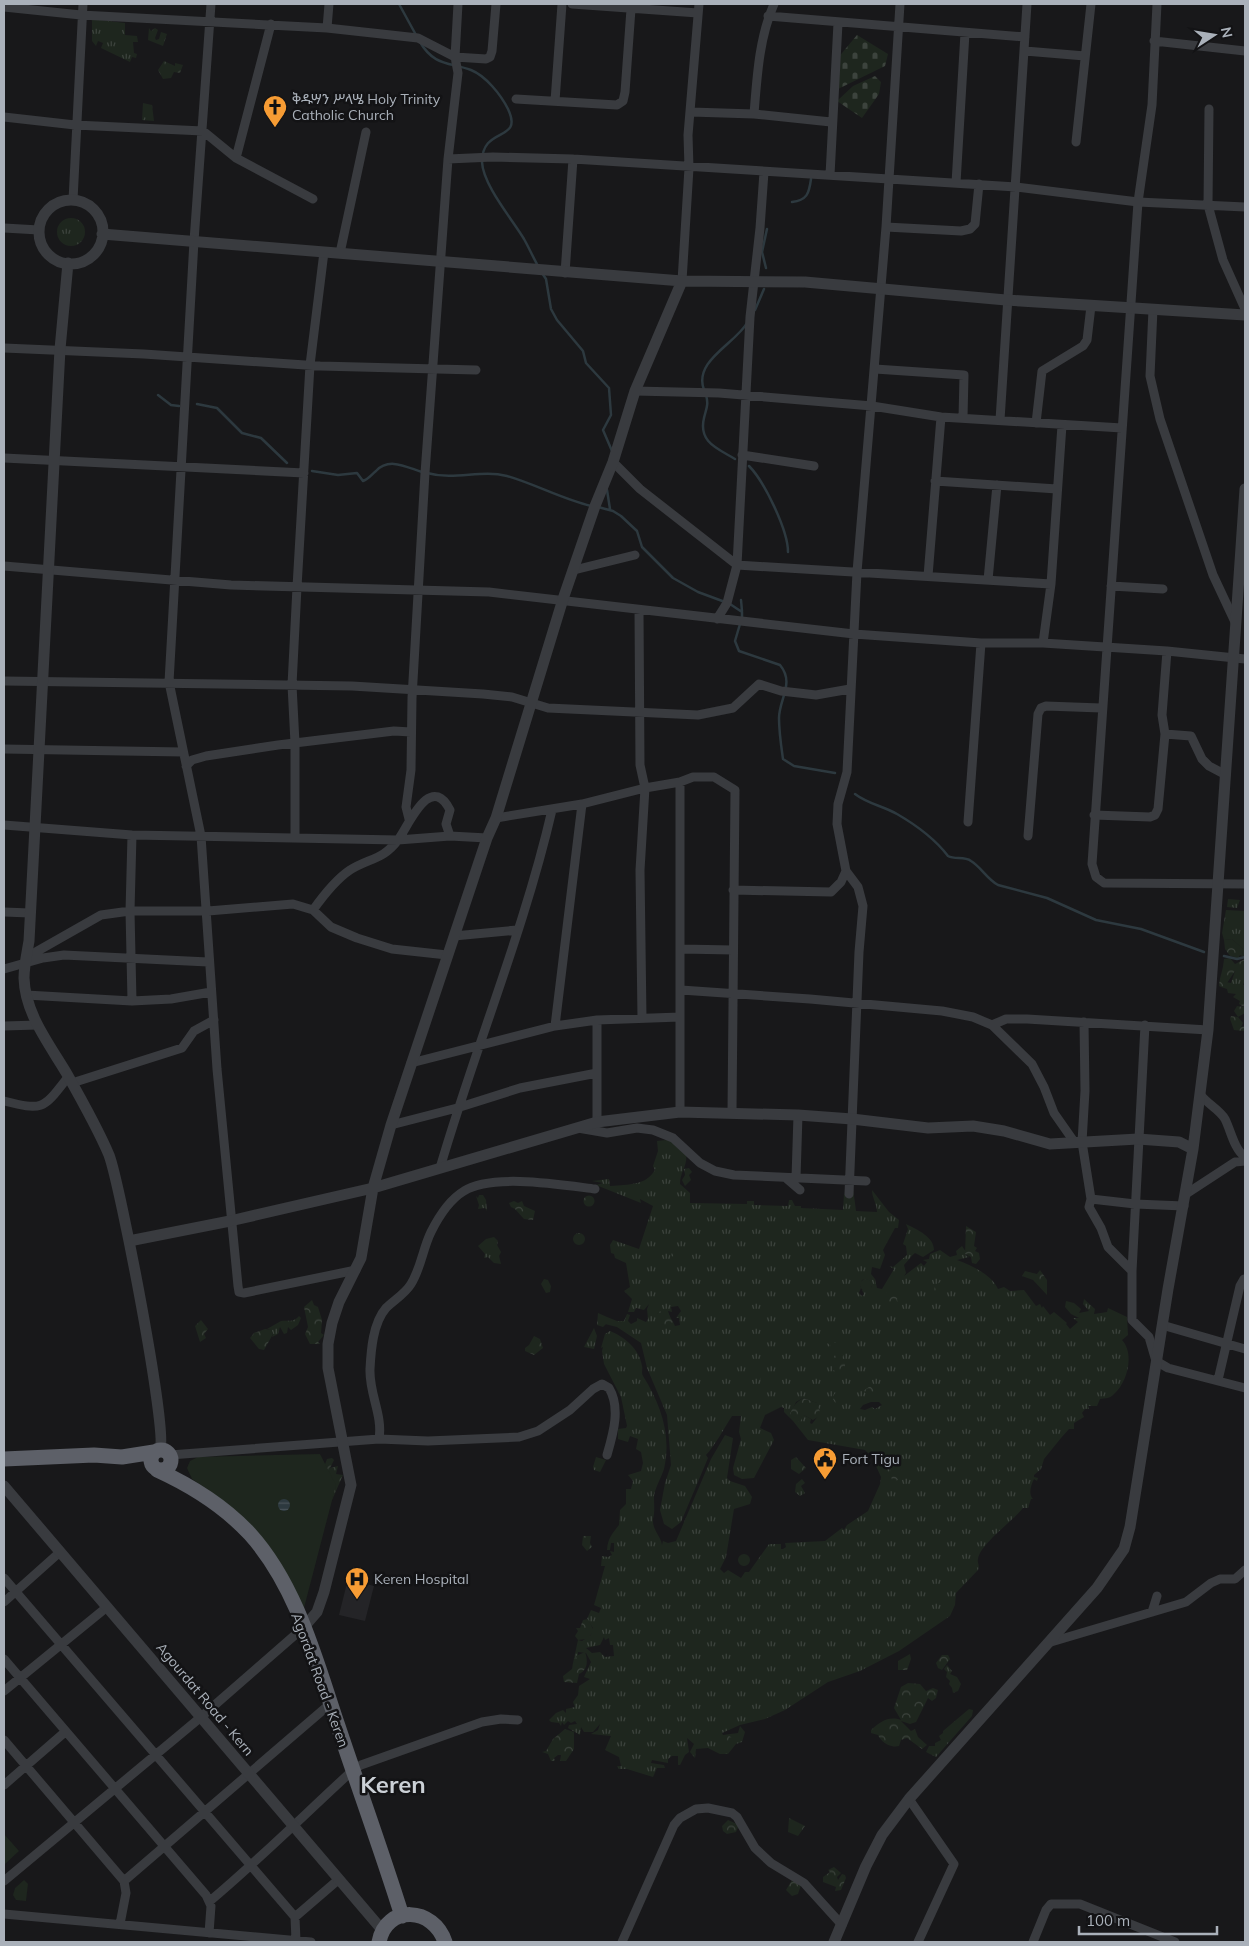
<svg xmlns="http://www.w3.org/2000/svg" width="1249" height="1946" font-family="Mulish,'Noto Sans Ethiopic',sans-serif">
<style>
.built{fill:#242427}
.grass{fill:url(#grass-tufts);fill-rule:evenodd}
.forest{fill:url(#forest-crowns)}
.cemetery{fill:url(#cemetery-stones)}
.garden{fill:#1e261e}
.water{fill:url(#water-rules)}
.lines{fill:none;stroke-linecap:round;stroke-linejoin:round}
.stream{stroke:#2d393f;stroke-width:2.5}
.minor{stroke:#393b3f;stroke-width:9}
.tertiary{stroke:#393b3f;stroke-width:11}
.trunk{stroke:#5d6068;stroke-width:15}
.labels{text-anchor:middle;stroke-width:5;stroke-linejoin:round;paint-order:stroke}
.poi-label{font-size:14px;fill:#aab1ba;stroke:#131315;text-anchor:start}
.street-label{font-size:14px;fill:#aab1ba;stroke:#131315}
.town-label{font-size:24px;font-weight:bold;fill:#cbd0d6;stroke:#131315}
</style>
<defs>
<pattern id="grass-tufts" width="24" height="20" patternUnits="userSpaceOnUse" patternTransform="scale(1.25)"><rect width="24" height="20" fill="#1e261e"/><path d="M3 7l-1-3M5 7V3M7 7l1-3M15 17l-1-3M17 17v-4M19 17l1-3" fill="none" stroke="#3c433d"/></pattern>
<pattern id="forest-crowns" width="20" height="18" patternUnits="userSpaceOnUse" patternTransform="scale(1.25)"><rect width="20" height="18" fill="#1e261e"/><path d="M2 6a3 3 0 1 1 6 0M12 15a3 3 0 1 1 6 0" fill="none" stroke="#3c433d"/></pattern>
<pattern id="cemetery-stones" width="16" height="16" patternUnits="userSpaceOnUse" patternTransform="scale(1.25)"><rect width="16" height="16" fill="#1e261e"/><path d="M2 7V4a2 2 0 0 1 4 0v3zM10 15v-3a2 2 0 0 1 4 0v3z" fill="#3c433d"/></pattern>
<pattern id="water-rules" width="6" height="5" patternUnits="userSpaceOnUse" patternTransform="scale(1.25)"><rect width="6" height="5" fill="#2d393f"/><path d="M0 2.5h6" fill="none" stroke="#495359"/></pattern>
</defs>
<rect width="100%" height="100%" fill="#18181a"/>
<path class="built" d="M348,1579L374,1586L365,1621L339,1615Z"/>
<path class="grass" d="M92,19L125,23V35L137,36L138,42H133L134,53L137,54L136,58L132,57L130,62L101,48L103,43L98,41L96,46L92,41Z
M143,103L152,105L154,121L142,120Z
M57 232a14 14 0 1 1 28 0a14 14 0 1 1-28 0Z
M1228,899L1240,900L1237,908L1227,907Z
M1226,910L1245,911V956H1242L1243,949L1232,939L1224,940L1222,933Z
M1235,971L1245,975C1245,986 1239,990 1240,1001L1233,997L1236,994L1228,993L1227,989L1221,987L1226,982L1231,983Z
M666,1140H670L686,1154C688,1165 680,1172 680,1184L690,1193V1203L747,1204V1201H754V1205L788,1206L789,1200H792L795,1206H801V1208L843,1210L844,1194H848L853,1188L856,1211L877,1212C877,1204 872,1198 872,1190L889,1212L899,1220L898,1228H895L883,1250L885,1255L880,1269L872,1267L871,1274L875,1279L877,1288L882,1289L894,1269L889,1266L893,1267L907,1255L906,1246L903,1244L908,1229L906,1224C918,1230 934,1237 934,1250L923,1257L915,1253C911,1256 908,1261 904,1265L906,1273L904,1276L921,1263L924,1266L927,1262L923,1260L929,1259L930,1254L940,1250L950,1257L957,1255L956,1251L962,1246L966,1252L965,1255L969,1257L957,1260C971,1265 992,1275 998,1289L1004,1287L1010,1291L1024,1290L1036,1306L1040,1304L1042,1308L1043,1306L1050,1315L1054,1312L1067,1323L1066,1324L1070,1329L1078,1322L1073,1318H1079L1071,1314L1065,1307L1066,1301L1074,1303L1081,1309L1079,1313L1089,1311L1083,1304L1084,1299L1095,1309L1094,1314L1107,1312L1108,1308L1127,1317L1128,1335L1122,1340C1135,1354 1127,1383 1114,1394C1110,1399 1105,1398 1100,1399L1097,1406H1088L1089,1409H1085L1082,1413L1084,1417L1074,1423V1429H1069L1061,1438L1044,1459L1041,1469L1034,1475V1477L1038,1478L1037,1481L1034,1479C1031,1485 1028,1494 1033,1499H1031L1028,1508H1023C1013,1521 980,1544 978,1559C977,1563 980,1565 978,1570L956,1593L955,1605L950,1616L899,1651L860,1671L828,1682L785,1710L765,1719L740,1725L722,1733L723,1735L738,1733L740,1726L745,1732L742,1742L736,1744L728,1754H720L708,1748L696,1749L695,1758L690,1752L694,1744L687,1738L689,1752L685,1755L680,1765H678V1756H672L668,1759V1763L652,1760L651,1763L664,1765L665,1768H657L653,1777L627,1769H619L617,1766H621L619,1757L605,1750L611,1736L591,1734L598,1730L600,1724L593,1732H584L581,1727L580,1735L568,1728L569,1725L577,1724L575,1721L571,1723L568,1721L564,1725L562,1722L561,1726L559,1723L551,1722L549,1720L556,1713L563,1710L566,1713V1709L575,1707L573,1702L578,1695L579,1686L590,1679L584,1677L591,1662L586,1653L578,1652V1662L573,1663L578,1640L582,1641L591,1635L593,1628L587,1619L591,1610L599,1613L601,1608L594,1605L605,1566H601L602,1556L608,1557L612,1555L610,1551L614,1552V1543H611L610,1550H607C608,1537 613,1533 619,1525L620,1510L626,1504V1489H631L633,1481L628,1475L641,1471L643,1463L641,1452L636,1449L638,1439L630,1436L628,1442L618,1439V1429L626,1428L627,1426L621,1397L604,1364L602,1351L603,1347L601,1348L605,1334L610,1331C625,1337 640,1350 642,1366C643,1369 641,1373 643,1376C660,1403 672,1435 664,1469C662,1476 653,1492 654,1498C654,1505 655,1512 653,1519C652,1530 661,1536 662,1545L663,1541L668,1543L676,1541L711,1459L725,1435L733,1438L727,1478L730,1481L745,1486L752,1497L750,1504L734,1509L726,1557L720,1569L724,1573L728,1570L741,1578L745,1572H749L769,1544H781V1549H783L786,1547L785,1543L825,1541L842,1528L844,1530L847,1525L868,1511L880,1484L881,1477L876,1466L885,1459L881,1453L877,1456L873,1452L868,1453L865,1450L808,1440L793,1421L804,1415L811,1419L810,1423L812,1424L818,1416L817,1403L803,1398L796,1402L789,1417L784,1412V1408L781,1407L765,1415L760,1428L771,1433L774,1440L754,1478L742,1479L734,1475L733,1468L741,1439L739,1432L741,1416H732C725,1427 714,1447 706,1455L708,1458L681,1522L672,1529L664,1524L660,1510L665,1483L671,1465L667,1415L647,1368L641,1343L617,1327L605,1324L607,1317L617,1321H624L627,1314L630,1315L628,1321L631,1324L637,1321V1318L646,1322L648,1319L647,1309L649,1304L644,1310L636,1308L634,1312H628L632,1299L624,1291L630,1287L626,1263L615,1258L614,1254L611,1253L610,1245L613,1240L639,1249L653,1206L640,1199L641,1203L596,1185L603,1183L592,1181L609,1179L610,1186C630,1184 645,1186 655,1170L653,1166L658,1151L657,1141ZM866,1279L870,1281L872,1287L862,1290L864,1294L862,1296L859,1293L861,1288L860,1286L862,1280ZM678,1306L681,1311L676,1318H679L680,1325L675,1326L673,1322L667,1325L661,1324L657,1313L670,1317L668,1311L672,1312L671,1307ZM871,1402H879L882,1405L875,1409L872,1407L865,1410L860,1409L863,1405ZM604,1637L605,1640L609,1638L610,1645H613L614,1656L605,1657L600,1652L592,1653L586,1648L600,1645Z
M689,1168L692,1172L689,1175L691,1180L685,1186L682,1180L685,1175L684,1169Z
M479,1195H483L486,1200L487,1211L485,1208L478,1209L479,1205L476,1196L478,1198Z
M573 1239a6 6 0 1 1 12 0a6 6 0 1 1-12 0Z
M494,1237L498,1241L497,1245L501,1252L499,1256L501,1264L494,1263L488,1257L484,1258L485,1254L478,1246L486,1239Z
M299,1316L301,1318L298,1325L291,1330L288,1327L287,1333L284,1334L280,1327L278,1334L272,1337L273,1334L271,1330L267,1329L281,1321C288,1320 293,1323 299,1316Z
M594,1328L597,1336L594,1349L584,1347Z
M596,1457L606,1460L600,1472L594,1470L593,1467Z
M802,1479L805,1483L801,1486L805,1493L800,1496L795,1492L796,1484Z
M947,1665L952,1671L950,1674L957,1677L961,1684L958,1691L953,1693L952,1688L949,1684L950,1681L946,1677L947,1672L944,1669Z
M969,1709L973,1710L972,1716L936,1757L926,1752L929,1746H935V1743L941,1740L939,1736L943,1733V1731Z"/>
<path class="forest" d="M149,28L151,31L155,28L158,30L155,38L156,40L159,39L161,32L167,34L163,46L148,40Z
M164,61L175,66V63L183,65L180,73L174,72L171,78L163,79L158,70Z
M1232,939L1243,949L1242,956L1240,955L1237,960L1235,957L1230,956L1225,949L1224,940Z
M1230,958L1235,964L1245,959V975L1242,976L1235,971L1225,986L1221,987L1219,986C1220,975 1223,971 1224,959Z
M1243,985H1245V1013L1238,1017L1243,1023L1241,1027L1245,1026V1033L1244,1031L1234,1030L1230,1019L1231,1016L1238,1017L1234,1011L1237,1006L1244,1007L1239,1004L1240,1001L1238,997Z
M583.5 1201a5.5 5.5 0 1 1 11 0a5.5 5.5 0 1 1-11 0Z
M514,1201L518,1203L522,1201L524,1206L535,1211L533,1220L524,1219L515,1209L511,1207L509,1203Z
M966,1226L976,1232L974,1246L977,1248L975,1251L979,1253L980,1259L976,1264L972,1263L971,1257L965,1254Z
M676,1247L682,1256L678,1264L670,1256Z
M1040,1270L1047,1280V1295L1033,1280L1022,1276L1025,1271L1037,1274Z
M860 1285a6 6 0 1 1 12 0a6 6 0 1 1-12 0Z
M544,1279L548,1280L551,1286L550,1292L546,1293L541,1284Z
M944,1279L949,1284L945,1294L940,1297L934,1291L935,1286Z
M895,1284L900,1290L897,1300L899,1305L891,1309L885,1303L884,1297L891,1285Z
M312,1300L314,1305L318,1307L322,1320L321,1333L324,1335L318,1342L320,1344H310L305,1334L308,1327L304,1307Z
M662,1310L664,1313H668L673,1322L667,1326L658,1323L655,1315Z
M598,1313L607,1317V1323L603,1327L597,1325Z
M201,1320L208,1329L204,1334L206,1338L200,1342L195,1326Z
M265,1329L271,1330L273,1334L264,1350L259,1349L250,1338L254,1333Z
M534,1336L540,1339L543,1348L534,1355L525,1351V1348L529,1345Z
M832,1337L836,1341L834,1343H837V1348L833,1351L831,1350L830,1344L825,1343L827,1338Z
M840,1351L843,1355L842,1361H845V1371L839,1373L833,1370V1365L836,1364L833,1363L832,1358Z
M767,1373L770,1377L774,1376L776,1382H761L760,1376Z
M872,1385L875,1386L877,1396L871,1398L863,1391Z
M833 1398a6 6 0 1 1 12 0a6 6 0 1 1-12 0Z
M803,1398L817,1403L821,1415L813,1420L804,1415L800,1422L793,1421L789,1417C792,1408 795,1403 803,1398Z
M796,1457L806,1468L799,1474L791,1469V1460Z
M332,1458L334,1460L330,1468L338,1466L336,1474L343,1475L332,1500L324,1467L327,1459Z
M897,1465L902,1470L900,1478L895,1482L892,1481L890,1469Z
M583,1536H591L590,1543L592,1547L587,1551L582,1545Z
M738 1560a6 6 0 1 1 12 0a6 6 0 1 1-12 0Z
M588,1619L594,1631L587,1639L578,1640L575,1636L578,1631L576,1628H580L583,1620Z
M585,1652C588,1660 588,1670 579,1674L577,1683L564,1682L563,1676L572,1669L573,1663L577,1661L576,1656Z
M910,1654L911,1659L907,1670H898V1661Z
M942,1655H948L950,1659L942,1670L938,1668L936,1663Z
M908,1683L920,1684L926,1691L933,1688L938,1690L936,1698L932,1701L928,1698L916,1722L910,1724L901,1721L911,1731L915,1729L918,1737L927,1745L922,1749L907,1738L901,1740L899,1746C890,1748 881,1742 878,1735L871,1733V1730C881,1721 889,1716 901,1720L894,1708L901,1687Z
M565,1729L574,1732V1749L566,1761H560L561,1755H558L554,1758L555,1761H551L548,1754L542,1752L546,1751L553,1739Z
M721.5 1741a5.5 5.5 0 1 1 11 0a5.5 5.5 0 1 1-11 0Z
M789,1818L805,1826L798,1836L788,1832Z
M728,1820L739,1825L736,1832L727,1834L723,1831L722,1826Z
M834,1867L841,1873L837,1877L838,1880L842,1874L845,1875L846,1878L841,1890L835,1891L836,1887L823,1882V1877L830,1872L828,1870Z
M792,1880L801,1885L798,1894L792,1896L786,1890Z"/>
<path class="cemetery" d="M857,35L888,54L885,66L836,90L837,59Z
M875,76L881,82L879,94L862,118L837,101L853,86Z"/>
<path class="garden" d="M320,1454L336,1485L304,1608L213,1493L192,1479L187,1468L190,1461L198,1457Z
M4,1834L19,1851L4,1865Z
M24,1880L28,1884L26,1901L16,1900L13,1895L15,1888Z"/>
<path class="water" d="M278 1505a6 6 0 1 1 12 0a6 6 0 1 1-12 0Z"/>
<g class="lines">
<path class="stream" d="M399,4L416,35
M420,42C434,66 449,62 471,70C486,76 501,95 508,109C524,143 482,125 482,162C483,185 512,219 524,239C529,248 533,257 538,266
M792,202C807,200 809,194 811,179
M766,268L762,252L767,229
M542,273L546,279L551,309L557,320L583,351L586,363L609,388L611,415L603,430L612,451
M755,310L764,289
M704,390C693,361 735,344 747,323
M158,395L171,405L179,406
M706,395C709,405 706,409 704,418C698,443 719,449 735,459
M197,404L217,408L242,433L261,438L287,463
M749,466C764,481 788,530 788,552
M312,471L338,475L357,473L363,481C369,479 371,475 376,471C389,457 406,467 422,472
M427,473C456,481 480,469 507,476C535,484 562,499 591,506
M607,490L610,509
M598,507L613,511L621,516L637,531L642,547L673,578L698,592L725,602
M741,600L742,611
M730,604L742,612V619
M740,624L735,641L739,651L780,665C795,683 779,699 779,718C779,732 781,745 783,759L794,766L835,773
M855,794C868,804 883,806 897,814C916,825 935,839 948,856C955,860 964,856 971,861C981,867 987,879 998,885L1047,898L1096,920L1141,929L1204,952
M1224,956L1237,959L1245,957"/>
<path class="minor" d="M211,4L194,241L169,682L201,836L217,1069L238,1286L239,1292L244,1293L356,1270
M458,4L455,57L486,59L490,57L492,51L496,4
M572,4L698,13
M1157,4L1152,105L1138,202L1092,864L1096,877L1104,883L1245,884
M4,7L81,15L327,28L418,38L455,57L458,73L448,159L425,473L412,698L411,770L406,807L409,819
M768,16L1025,37
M327,28L329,4
M1154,41L1245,51
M1025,51L1085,56
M516,99L617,105L623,101L625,92L631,9
M555,101L562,4
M1209,109L1208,205L1223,260L1245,309
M691,112L754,114L831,122
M754,114C757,77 759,38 774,4
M4,117L75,125L203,131L236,158L313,199
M1076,142L1091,4
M236,158L271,24
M448,159L493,157L573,159L1016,187L1138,202L1245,207
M830,175L838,23
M956,183L965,33
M73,200L83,4
M886,227L961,231L970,229L975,224L979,184
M4,228L39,230
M340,253L366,132
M565,273L573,159
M682,281L689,168L688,135L699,4
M1153,309L1150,376L1160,419L1213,575L1236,624
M4,348L144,354L320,366L476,370
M875,369L964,375L963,418
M635,391L719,393L872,406L941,417L1122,428
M1000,420L1027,4
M1036,423L1042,371L1083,346L1087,340L1091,306
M742,455L814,466
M4,458L304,473
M613,462L640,489L737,565L1051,584
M935,481L1057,489
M4,566L231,585L489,592L854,634L981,643H1043L1167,651L1245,659
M574,570L635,555
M928,576L941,417
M988,580L997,485
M1111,586L1163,589
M639,610L640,765L645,788L640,870L642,1018
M717,619L727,603L737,565L750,317L760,228L764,172
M1043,643L1051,584L1062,425
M4,681L352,686L483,694L512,697L548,708L698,715L733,708L759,684L781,691L816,695L850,689
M1165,734L1191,736L1202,759L1209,766L1226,775
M4,749L183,752
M186,766L192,760L206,756L278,745L394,731L411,732
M1094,815L1150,817L1155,815L1158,809L1165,734L1162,715L1167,651
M496,818L582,804L645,788L680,782L693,777H714L735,790L732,1112
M968,822L981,643
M4,825L132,835L398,840C408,827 430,771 450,810L446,824L450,836L487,838
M1028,836L1038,714L1041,708L1046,706L1101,708
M295,837V743L292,685L297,587L310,365L324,252
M733,890L831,892L841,882L846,871
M313,910C323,896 335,880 350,870C369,858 383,860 398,840L450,836
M4,912L30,913
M454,936L517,930
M681,949L733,950
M27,957L101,915L130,911H208L293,904L313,910L331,927L357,938L392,949L447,955
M4,969L43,958L64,955L208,962
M681,990L810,999L942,1011L973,1017L992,1025L1032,1064L1044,1087L1054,1113L1075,1143
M26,995L132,1001L171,999L211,992
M132,1001L130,911L132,835
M1084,1022L1085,1091L1082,1142L1091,1199L1089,1207L1101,1228L1108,1247L1132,1271
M992,1025L1006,1019H1027L1208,1030
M1145,1025L1132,1271V1320L1149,1337L1156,1361L1168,1368L1245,1388
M4,1026L38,1025
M555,1026L582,804
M411,1063L555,1026L597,1020L680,1017
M72,1083L182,1048L194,1031L214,1020
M1200,1094C1207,1104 1219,1109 1225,1119C1231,1131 1234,1149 1245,1157
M4,1101C44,1111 43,1109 68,1077
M680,1112V782
M597,1122V1020
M391,1125L457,1108L520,1088L597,1073
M578,1128L607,1133L637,1128L653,1130L673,1138L700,1163L715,1171L734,1175L866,1181
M440,1168C475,1048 524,931 552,810
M786,1178L800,1190
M796,1178L798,1115
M849,1194L859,952L863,906L858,887L846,871L837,824L838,804L847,772L857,572L886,227L900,4
M1186,1194L1235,1162L1245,1161
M1091,1199L1135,1204L1184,1206
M1162,1325L1245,1349
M1218,1380L1240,1286L1244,1279
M379,1439C383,1415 369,1394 370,1369C371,1350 373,1323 386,1308C394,1300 405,1294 411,1284C421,1268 423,1248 431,1232C439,1216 449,1200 464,1191C491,1173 563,1185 595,1189
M170,1455L379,1439L428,1441L519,1437L538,1431L570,1410L593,1389L602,1384L609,1388C621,1408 613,1434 607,1455
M4,1578L295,1917L296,1941
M4,1602L60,1552
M1152,1612L1157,1596
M1051,1642L1186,1602L1211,1583L1220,1579H1235L1245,1570
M4,1659L206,1895L211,1906L209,1933
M4,1691L107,1607
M4,1740L124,1881L126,1893L120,1924
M4,1785L65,1732
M909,1799L954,1864L918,1942
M4,1881L201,1717L303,1628
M124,1881L330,1704
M210,1901C260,1859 305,1814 353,1770L361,1765L482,1722L501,1719L518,1720
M4,1914L311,1942
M295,1917L338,1880
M622,1942L674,1825L680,1818L696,1809L708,1808L732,1813L737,1817L755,1848L771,1863L804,1883L842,1925
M1033,1942L1046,1910L1051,1904H1080L1175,1942"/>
<path class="tertiary" d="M39 232a32 32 0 1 1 64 0a32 32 0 1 1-64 0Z
M102,234L682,281L805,282L1006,300L1245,315
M68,263L60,349L29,941C27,953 24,966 24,978C25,1014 50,1045 67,1074C80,1097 99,1131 109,1155C120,1184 168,1432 160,1449
M129,1241L230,1221L373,1188L597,1122L680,1112L798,1115L852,1119L928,1128L973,1126L1004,1131L1050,1144L1138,1139L1179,1142L1193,1149
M4,1486L383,1931
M303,1628L317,1612L324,1592L351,1485L328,1368V1344L332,1323L339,1302L361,1258L373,1188L391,1125L487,838L496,818L563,599L595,506L613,462L635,391L682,281
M834,1942L866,1866L882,1835L909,1799L1097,1588L1124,1549L1130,1527L1168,1289L1193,1149L1208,1030L1245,489"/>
<path class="trunk" d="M151 1460a10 10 0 1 1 20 0a10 10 0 1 1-20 0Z
M4,1459L94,1455L122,1457L154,1452
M157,1470C192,1486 224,1506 250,1534C297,1586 316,1661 338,1726C359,1789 382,1852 402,1916
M379,1942C386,1904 434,1907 445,1942"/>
</g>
<defs>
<g id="church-pin" transform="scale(1.25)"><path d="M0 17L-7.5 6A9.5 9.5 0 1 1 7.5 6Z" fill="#f79c34" stroke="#131315"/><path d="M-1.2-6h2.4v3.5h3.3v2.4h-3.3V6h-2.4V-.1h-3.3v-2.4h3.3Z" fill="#111"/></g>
<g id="civic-pin" transform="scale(1.25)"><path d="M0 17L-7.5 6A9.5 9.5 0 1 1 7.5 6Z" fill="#f79c34" stroke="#131315"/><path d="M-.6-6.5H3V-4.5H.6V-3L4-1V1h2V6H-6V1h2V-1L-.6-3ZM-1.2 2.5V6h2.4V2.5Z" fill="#111"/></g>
<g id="hospital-pin" transform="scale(1.25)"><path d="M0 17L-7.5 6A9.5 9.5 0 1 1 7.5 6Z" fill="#f79c34" stroke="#131315"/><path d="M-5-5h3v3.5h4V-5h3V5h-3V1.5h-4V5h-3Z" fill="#111"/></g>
</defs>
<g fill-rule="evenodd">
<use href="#church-pin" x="275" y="107"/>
<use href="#civic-pin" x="825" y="1459"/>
<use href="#hospital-pin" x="357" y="1579"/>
</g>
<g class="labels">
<g class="poi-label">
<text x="292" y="104">ቅዱሣን ሥላሤ Holy Trinity<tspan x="292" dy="16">Catholic Church</tspan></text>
<text x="842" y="1464">Fort Tigu</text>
<text x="374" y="1584">Keren Hospital</text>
</g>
<g class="street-label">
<text transform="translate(320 1680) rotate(70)" y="5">Agordat Road - Keren</text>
<text transform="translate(205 1699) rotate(50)" y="5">Agourdat Road - Kern</text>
</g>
<g class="town-label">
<text x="393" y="1793">Keren</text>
</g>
</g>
<rect width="1249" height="1946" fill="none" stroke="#aab1ba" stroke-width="10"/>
<g transform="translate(1214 35) rotate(78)" stroke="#131315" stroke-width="4" paint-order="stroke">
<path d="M0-4L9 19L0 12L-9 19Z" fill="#aab1ba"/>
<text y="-8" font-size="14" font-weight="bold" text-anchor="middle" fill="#aab1ba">N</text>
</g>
<path d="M1079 1926v8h138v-8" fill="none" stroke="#aab1ba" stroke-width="2.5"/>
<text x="1086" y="1926" font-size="15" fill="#aab1ba" stroke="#131315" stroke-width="4" paint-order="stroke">100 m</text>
</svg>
